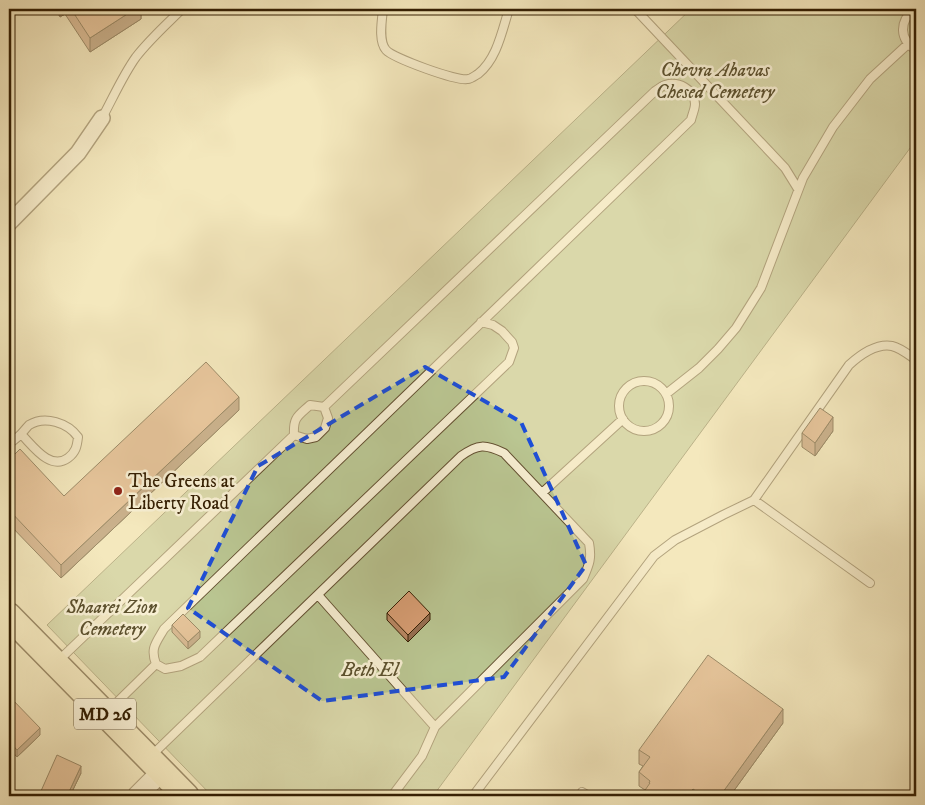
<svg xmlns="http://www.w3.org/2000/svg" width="925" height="805" font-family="'IM FELL DW Pica',serif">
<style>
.green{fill:#bac692;stroke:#77724a}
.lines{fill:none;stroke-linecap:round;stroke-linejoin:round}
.service-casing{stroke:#645132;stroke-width:10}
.minor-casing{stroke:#645132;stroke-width:18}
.tertiary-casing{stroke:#645132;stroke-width:21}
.primary-casing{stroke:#341f03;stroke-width:28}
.service{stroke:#f8f0d4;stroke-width:8}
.minor{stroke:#f8f0d4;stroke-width:15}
.tertiary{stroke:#f8f0d4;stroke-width:19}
.primary{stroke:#f4e8bd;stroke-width:25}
.wall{fill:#ba8864;stroke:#341f03}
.shaded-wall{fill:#976f51;stroke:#341f03}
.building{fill:#d89e74;stroke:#341f03}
.marked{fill:none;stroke:#1d4ed8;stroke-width:4;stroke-dasharray:10 6;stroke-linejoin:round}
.poi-dot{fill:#8f2418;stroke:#f8f0d4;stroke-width:2}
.labels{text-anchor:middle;stroke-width:5;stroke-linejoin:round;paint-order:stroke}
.shield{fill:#f8f0d4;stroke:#6f5e42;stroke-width:1}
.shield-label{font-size:18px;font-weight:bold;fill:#341f03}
.park-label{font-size:19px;font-style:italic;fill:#5c512e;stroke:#f8f0d4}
.poi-label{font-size:19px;fill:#341f03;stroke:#f8f0d4;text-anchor:start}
</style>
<rect width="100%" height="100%" fill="#f4e8bd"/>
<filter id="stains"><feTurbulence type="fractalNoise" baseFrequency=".004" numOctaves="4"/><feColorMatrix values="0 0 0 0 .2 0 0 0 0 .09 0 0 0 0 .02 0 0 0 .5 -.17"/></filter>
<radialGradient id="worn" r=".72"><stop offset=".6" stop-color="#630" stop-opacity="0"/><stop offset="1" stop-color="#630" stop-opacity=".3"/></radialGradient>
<path class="green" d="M691,9H916V140L433,796H212L47,625Z"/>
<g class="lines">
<g class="service-casing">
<path id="service" d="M383,9C382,20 378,41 386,50C393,58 458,82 468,79C471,79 476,75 478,74C497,59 502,31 509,9
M635,9L785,168L798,189
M914,9C899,22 899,39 916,50
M102,118C113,98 123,75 136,57C150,39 167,24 182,9
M619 406a25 25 0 1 1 50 0a25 25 0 1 1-50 0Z
M666,394L699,368L718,349L736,328L761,288L803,178L833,127L870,79L908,44
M324,407L655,91C658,89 662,86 665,85C678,81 695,89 695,104C695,109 692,115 691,120L164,629C156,643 150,648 156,664L165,669L181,666L200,657L509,362L514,348L512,342L502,331L493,325L481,322
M294,435L307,439L316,437L325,428L328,418L324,407
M294,435C293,417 298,416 310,405L324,407
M9,444C13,441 17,438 21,434C24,431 26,428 29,425C45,415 68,423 78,437C77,446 76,452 68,458C50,471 33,446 21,434
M542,493L623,419
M754,500L870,583
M318,595L435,727
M57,662L294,435
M107,712L156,664
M152,755L461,456C478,444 485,444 504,453L589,543C592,559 589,565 583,579L435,727L422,756L392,796
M582,792L589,796
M473,796L654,556L675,540L723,515L754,500L849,365C860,355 876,343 892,346C901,348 909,355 916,360"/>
</g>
<g class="minor-casing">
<path id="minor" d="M9,223L78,153L102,118"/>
</g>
<g class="tertiary-casing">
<path id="tertiary" d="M137,796L162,771"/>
</g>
<g class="primary-casing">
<path id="primary" d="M9,616L186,796"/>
</g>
<use href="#service" class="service"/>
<use href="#minor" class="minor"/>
<use href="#tertiary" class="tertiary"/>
<use href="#primary" class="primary"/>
</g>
<path class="wall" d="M55,9H141V19L90,52L65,14L60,17Z
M239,410L61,578L9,524V460L64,496Z
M833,431L815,456L802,447V433Z
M387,613L430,620L408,642L387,620Z
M172,625L200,638L188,649L172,632Z
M9,696L40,735L17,757L9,748Z
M783,723L730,796H641L645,790L639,786V772L643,766L639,764V750Z
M81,773L70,796H41V791Z"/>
<path class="shaded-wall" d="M60,9H65V14L60,17Z
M135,9H141V19L90,52V38Z
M239,397V410L61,578V565Z
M833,417V431L815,456V443Z
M430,613V620L408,642V635Z
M200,631V638L188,649V642Z
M783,709V723L730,796H720Z
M40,728V735L17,757V750Z
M81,766V773L70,796H67Z
M693,789V796H687Z"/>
<path class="building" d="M71,9H135L90,38Z
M206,362L239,397L61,565L9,510V460L20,449L64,496Z
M820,408L833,417L815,443L802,433Z
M409,591L430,613L408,635L387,613Z
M183,614L200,631L188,642L172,625Z
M708,655L783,709L720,796H703L693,789L687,796H667L661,791L657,796H641L650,783H649L650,781L639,772L650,757L639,750Z
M9,696L40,728L17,750L9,741Z
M57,755L81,766L67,796H52L41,791Z"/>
<path d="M0 0H925V805H0ZM425,367L521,422L586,565L504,677L322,701L188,608L258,466Z" fill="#f4e8bd" fill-opacity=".55" fill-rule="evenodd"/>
<path class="marked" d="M425,367L521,422L586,565L504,677L322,701L188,608L258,466Z"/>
<circle class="poi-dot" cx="118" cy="491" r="5"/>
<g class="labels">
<rect class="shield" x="74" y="698.5" width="62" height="31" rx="4"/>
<g class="shield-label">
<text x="105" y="720">MD 26</text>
</g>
<g class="park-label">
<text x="715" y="76">Chevra Ahavas<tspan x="715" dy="22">Chesed Cemetery</tspan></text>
<text x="112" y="613">Shaarei Zion<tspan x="112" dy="22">Cemetery</tspan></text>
<text x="370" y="676">Beth El</text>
</g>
<g class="poi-label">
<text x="128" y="487">The Greens at<tspan x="128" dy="22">Liberty Road</tspan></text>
</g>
</g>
<rect width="925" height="805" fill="none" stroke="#f4e8bd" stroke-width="30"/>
<rect x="10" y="10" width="905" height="785" fill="none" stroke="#341f03" stroke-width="2.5"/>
<rect x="15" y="15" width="895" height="775" fill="none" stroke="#341f03"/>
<rect width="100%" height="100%" filter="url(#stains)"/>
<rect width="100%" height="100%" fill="url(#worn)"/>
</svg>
